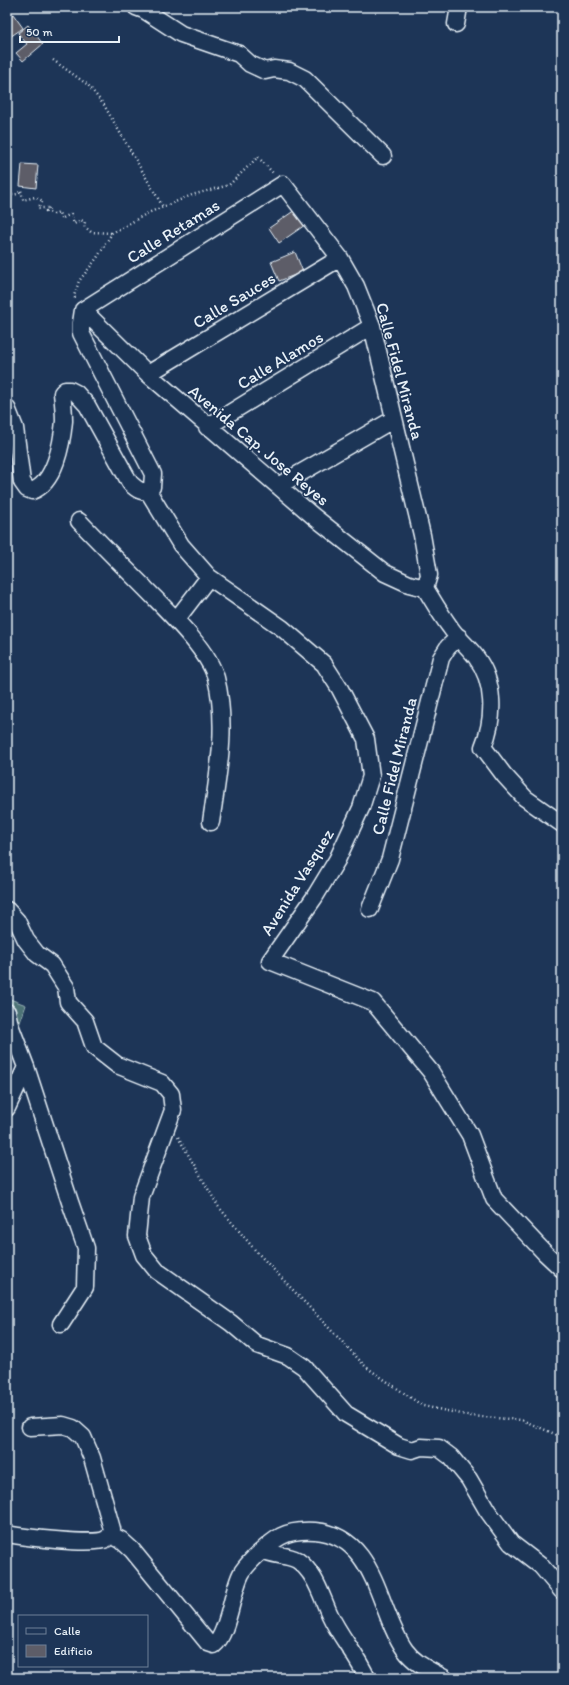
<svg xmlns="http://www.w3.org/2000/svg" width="569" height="1685" font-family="Itim,sans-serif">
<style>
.green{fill:#4d7376;stroke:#9ab2b7}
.building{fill:#5d5d68;stroke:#e8f1f8}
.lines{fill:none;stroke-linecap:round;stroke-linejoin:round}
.minor-casing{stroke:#e8f1f8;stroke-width:19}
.path{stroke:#e8f1f8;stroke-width:2.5;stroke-dasharray:1 3;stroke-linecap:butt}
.minor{stroke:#1d3557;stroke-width:16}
.labels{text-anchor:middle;stroke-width:3;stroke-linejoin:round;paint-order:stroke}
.street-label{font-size:17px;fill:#e8f1f8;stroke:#1d3557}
</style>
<rect width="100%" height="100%" fill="#1d3557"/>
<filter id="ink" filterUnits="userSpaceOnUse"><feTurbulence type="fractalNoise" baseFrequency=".025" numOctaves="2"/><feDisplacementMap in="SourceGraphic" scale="8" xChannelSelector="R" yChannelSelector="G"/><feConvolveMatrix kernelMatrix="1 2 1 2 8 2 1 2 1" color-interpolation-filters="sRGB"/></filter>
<g filter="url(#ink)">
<path class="green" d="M7,998L26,1005L7,1060Z"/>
<path class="building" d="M13,14L23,28L7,39V18Z
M28,25L43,44L23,61L16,53L27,44L18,33Z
M22,164L38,165L36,188L20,186Z
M295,210L305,225L279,243L269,228Z
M295,252L303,272L279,281L271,262Z"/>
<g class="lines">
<g class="minor-casing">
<path id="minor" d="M136,7L144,10L181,34L239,54L250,64L265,71L274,69L289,71L305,79L383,156
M456,24L459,7
M83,310L283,184L340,258L356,286L372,326L422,535L429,575L425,588
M83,310L148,374L313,516L385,573L409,584L425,588
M148,374L340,258
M7,408L15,428L22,482L27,489L32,491C55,483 62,443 64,421C64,412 63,402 62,393L65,390H70L76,393L87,405L130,483C137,490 144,495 152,487L153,474L81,333V323L83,310
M207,427L372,326
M278,486L394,419
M148,491L181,545L209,577L282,628L324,664L340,689L366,739L371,776L361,808L337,860L314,898L270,961L373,1002L431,1072L470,1135L494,1199L545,1253L562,1269
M79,521C101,544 123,566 145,588C166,610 208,649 216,678C228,726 218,774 211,822
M425,588C433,601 441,615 450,627C457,638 468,646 476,657C495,682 495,718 483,747L504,775L525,798L562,824
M176,620L209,577
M370,909L390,859L441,658L448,647L459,637
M7,910L17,921L26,940L37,954L52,965L66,987L68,1002L85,1021L94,1047L117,1065L162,1083L171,1094L173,1110L141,1197L137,1236L144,1255L157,1271L231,1323L257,1345L288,1356L304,1367L346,1414L399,1446L412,1450L421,1447L439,1448L451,1457L469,1479L487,1510L511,1543L541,1566L562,1591
M7,1012L10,1025L26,1067L70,1202L86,1248L85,1287L61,1324
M7,1108L26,1067
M7,1534C23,1537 95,1546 106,1539C110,1537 111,1533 112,1529L92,1458L83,1437L73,1428L63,1425L30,1427
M111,1535L121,1540L132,1550L208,1643L214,1645C228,1635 232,1591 241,1574C244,1568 249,1563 254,1558C275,1538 285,1529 315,1531C377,1536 377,1610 405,1650C415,1664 430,1670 444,1678
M263,1550C273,1556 286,1554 297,1560C316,1573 321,1596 330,1615C340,1637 357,1655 367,1678"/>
</g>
<path class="path" d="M53,60L88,85L104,105L163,207
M7,189L11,195L18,194L21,190L23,200L35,197L43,201L38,208H50L46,211L54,214L59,212L61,219L71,214L74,224L81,220L85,222L84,226L91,232L112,233
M75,298L74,296L79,281L97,258L112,233L148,213L192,195L229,185L258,157L274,174
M178,1137L218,1206L255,1250L366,1367L423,1406L471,1416L522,1420L562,1437"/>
<use href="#minor" class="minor"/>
</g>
</g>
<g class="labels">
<g class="street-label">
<text transform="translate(173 231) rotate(-32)" y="6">Calle Retamas</text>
<text transform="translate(234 300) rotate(-31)" y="6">Calle Sauces</text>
<text transform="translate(280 360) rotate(-31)" y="6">Calle Alamos</text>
<text transform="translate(400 371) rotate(75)" y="6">Calle Fidel Miranda</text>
<text transform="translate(259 445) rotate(40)" y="6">Avenida Cap. Jose Reyes</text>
<text transform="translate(394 766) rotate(-76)" y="6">Calle Fidel Miranda</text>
<text transform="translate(297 882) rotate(-58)" y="6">Avenida Vasquez</text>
</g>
</g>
<rect width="569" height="1685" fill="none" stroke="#1d3557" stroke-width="24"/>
<rect x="12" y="12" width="545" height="1661" fill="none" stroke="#e8f1f8" stroke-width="1.5" filter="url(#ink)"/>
<rect x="18" y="1615" width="130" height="52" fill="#1d3557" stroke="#6e8097"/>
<rect x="26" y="1628" width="20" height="6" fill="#1d3557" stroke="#6e8097"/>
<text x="54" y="1635" font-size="12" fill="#e8f1f8">Calle</text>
<rect x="26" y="1645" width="20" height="12" fill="#5d5d68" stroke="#6e8097"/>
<text x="54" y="1655" font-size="12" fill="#e8f1f8">Edificio</text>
<path d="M20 36v6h99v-6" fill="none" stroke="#e8f1f8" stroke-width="2"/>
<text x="26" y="36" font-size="12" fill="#e8f1f8" stroke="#1d3557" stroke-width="3" paint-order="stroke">50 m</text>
</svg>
